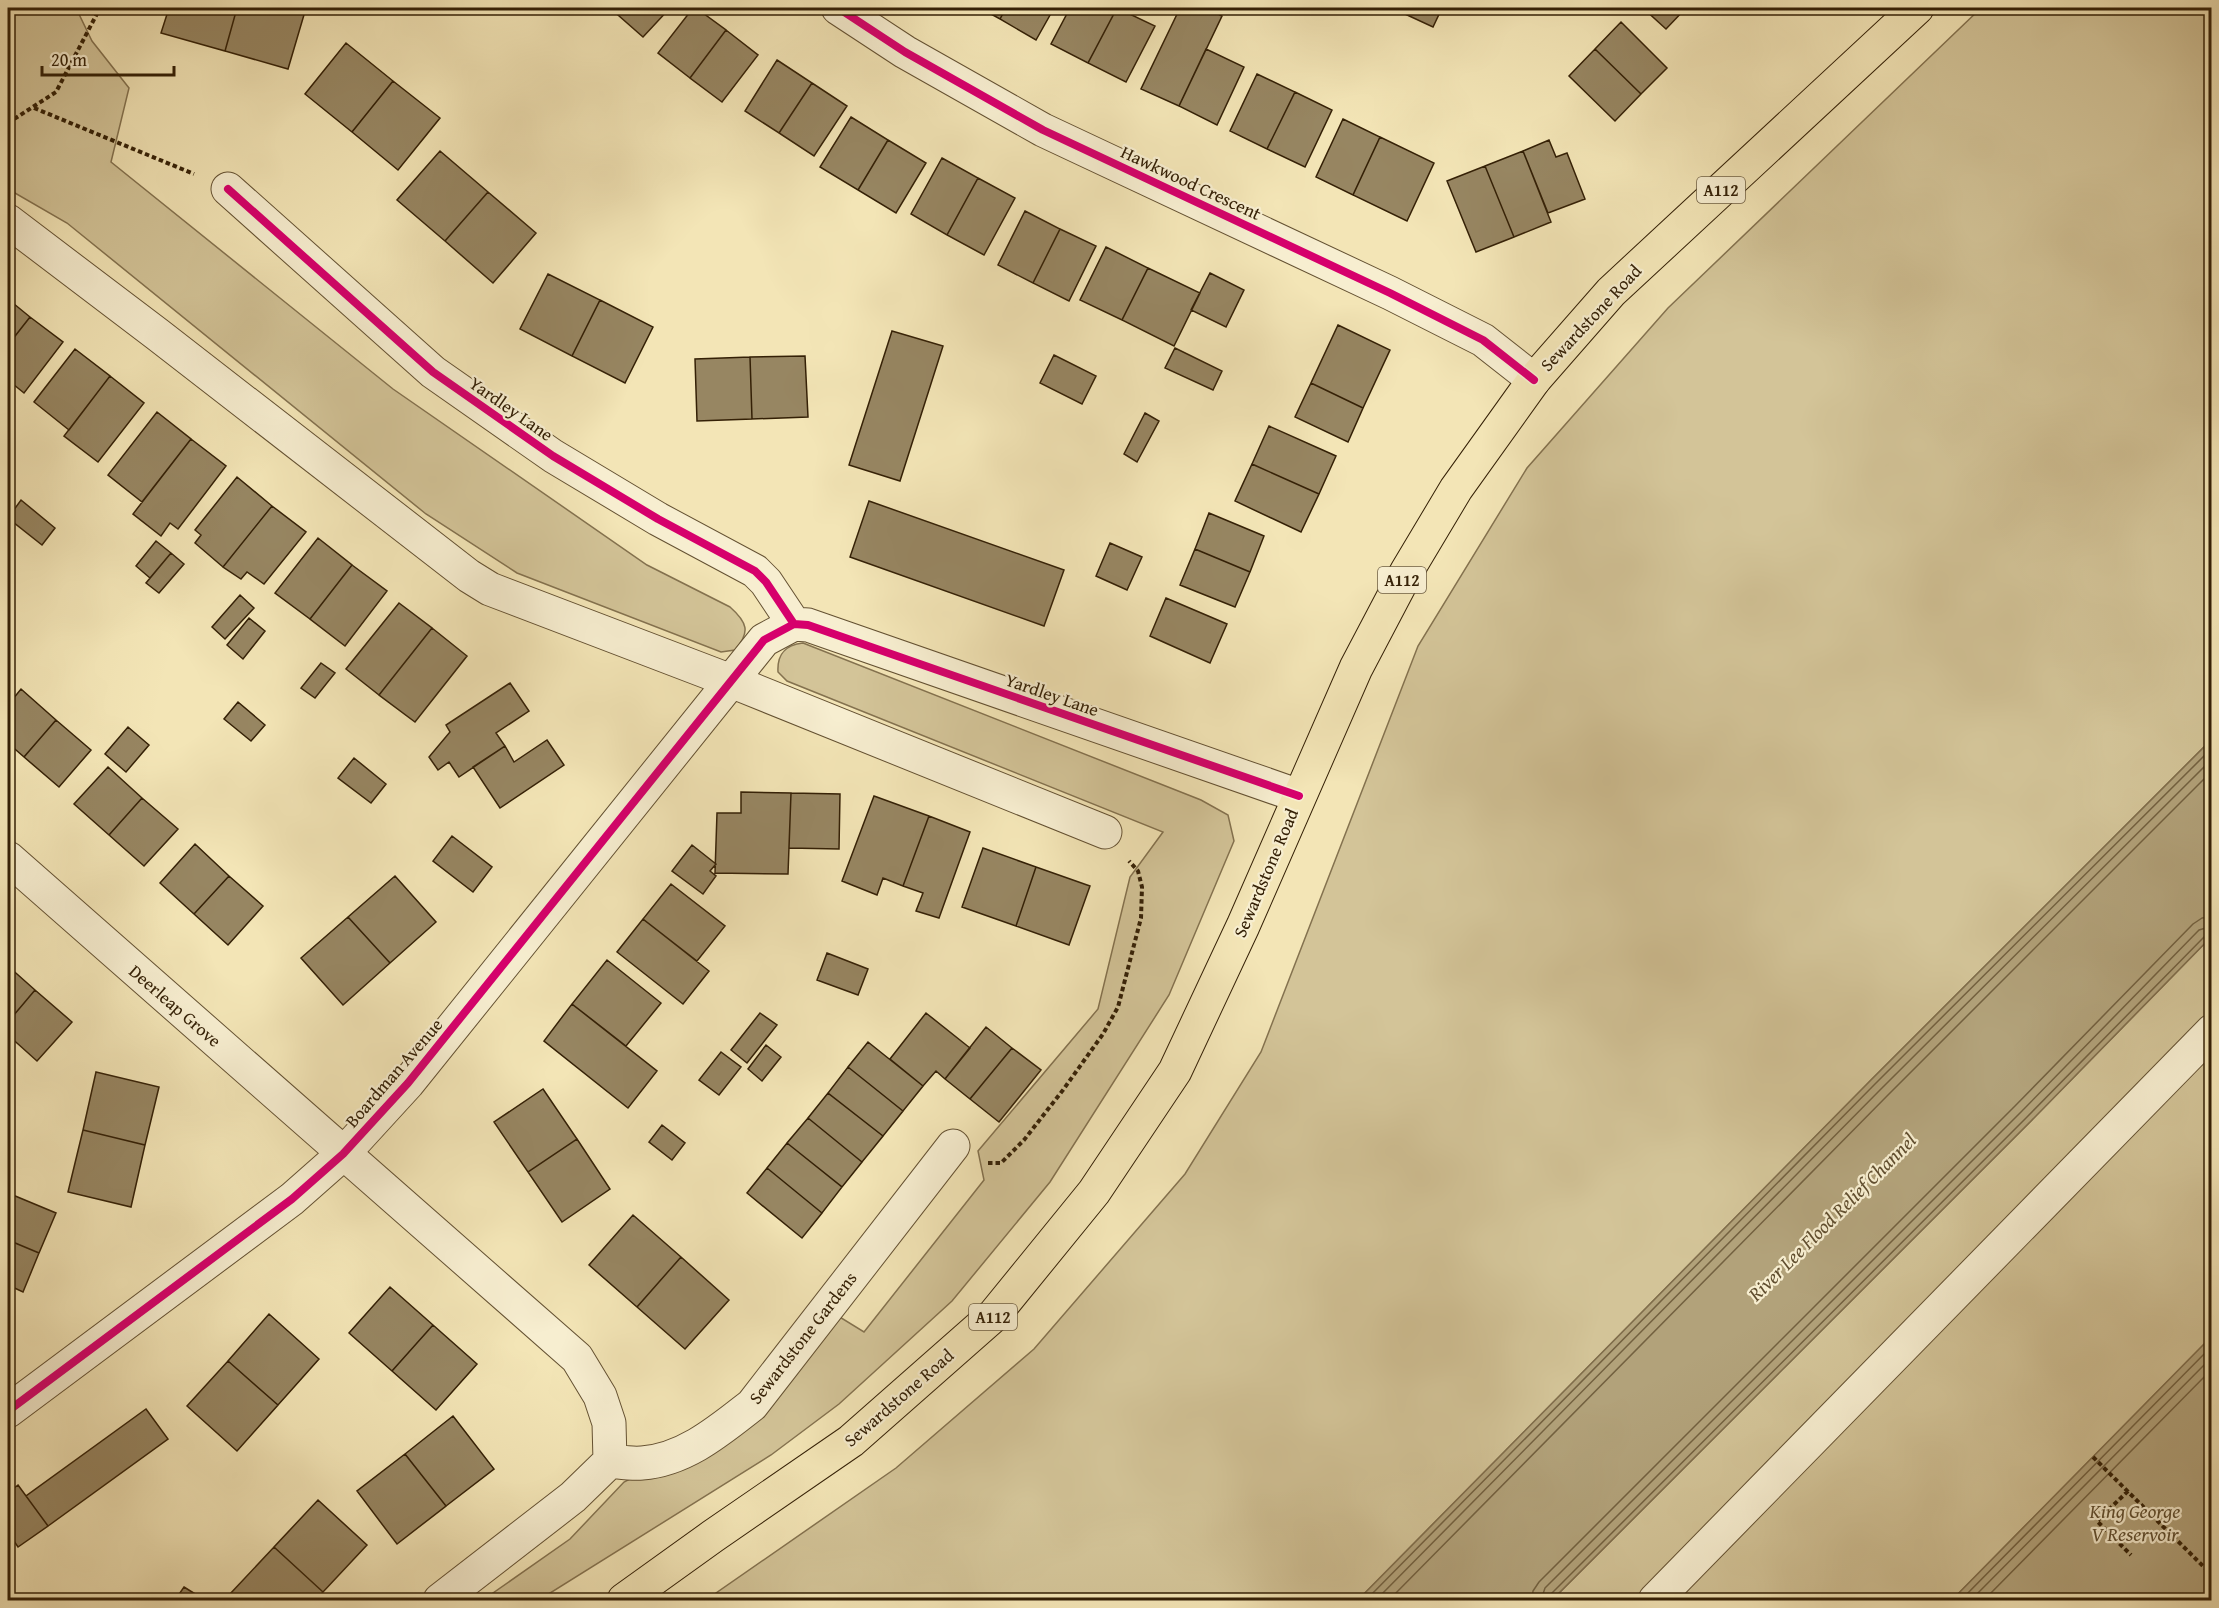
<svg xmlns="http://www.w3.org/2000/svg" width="2219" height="1608" font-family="'Gentium Book Plus',serif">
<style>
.green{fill:#d3c498;stroke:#84724f;stroke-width:1.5}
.water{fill:#b2a27a;stroke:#806e4c;stroke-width:1.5}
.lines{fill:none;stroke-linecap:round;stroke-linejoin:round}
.shore{stroke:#736140;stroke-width:1.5}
.building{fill:#978662;stroke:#342006;stroke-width:1.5}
.minor-casing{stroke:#645132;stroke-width:35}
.major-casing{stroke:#342006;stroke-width:35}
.path{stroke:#342006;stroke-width:4;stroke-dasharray:4.5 3;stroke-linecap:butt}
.minor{stroke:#f7eed0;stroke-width:33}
.major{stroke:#f3e5b6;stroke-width:33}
.cycleway-casing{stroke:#f7eed0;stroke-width:11}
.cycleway{stroke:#d6006c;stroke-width:8}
.labels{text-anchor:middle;stroke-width:4.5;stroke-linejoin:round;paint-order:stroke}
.shield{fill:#f7eed0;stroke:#6e5e43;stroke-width:1.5}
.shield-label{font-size:16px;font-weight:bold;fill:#342006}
.street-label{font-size:18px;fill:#342006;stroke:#f7eed0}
.water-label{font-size:20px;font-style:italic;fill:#604e2f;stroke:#f7eed0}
</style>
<rect width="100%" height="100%" fill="#f3e5b6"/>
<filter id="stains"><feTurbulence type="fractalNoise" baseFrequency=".00333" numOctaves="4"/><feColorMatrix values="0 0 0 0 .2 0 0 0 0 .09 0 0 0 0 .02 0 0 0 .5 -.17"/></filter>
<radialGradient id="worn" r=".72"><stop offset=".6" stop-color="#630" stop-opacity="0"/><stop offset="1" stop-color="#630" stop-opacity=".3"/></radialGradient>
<path class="green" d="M8,8H76L92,41L129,88L111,162L393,389L647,565L730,607C747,622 751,632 735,650L721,652L517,573L426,514L67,223L8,189Z
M1981,8H2211V740L1871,1080L1358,1600H706L896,1468L1034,1349L1185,1174L1261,1052L1418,646L1527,468L1668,308Z
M803,643L1201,800L1228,815L1234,841L1169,995L1050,1182L952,1301L839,1404L771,1455L539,1600H483L570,1539L624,1482L737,1424L830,1311L864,1332L984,1180L978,1151L1098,1009L1130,877L1163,832L787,681L778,672C777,654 785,645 803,643Z
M2211,937V1337L1952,1600H1552L2031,1121Z"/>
<path class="water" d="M2211,740V937L2031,1121L1552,1600H1358L1871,1080Z
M2211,1337V1600H1952Z"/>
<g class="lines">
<path class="shore" d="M1366,1600L1875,1084L2212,748
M1376,1600L1880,1090L2212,759
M1389,1600L1887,1096L2212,771
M1532,1600L1533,1591L1539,1582L2015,1106L2193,924L2202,918L2212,917
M1541,1600L1545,1588L2021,1112L2199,930L2212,926
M1549,1600L1551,1594L2027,1117L2205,936L2212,933
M1961,1600L2212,1346
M1971,1600L2212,1357
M1984,1600L2212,1369"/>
</g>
<path class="building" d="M169,8H237L225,51L161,33Z
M237,8H306L288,69L225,51Z
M610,8H670L643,37Z
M693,8H696L726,30L690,78L658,53Z
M980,8H1006L1000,19Z
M1006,8H1054L1036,40L1000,19Z
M1070,8H1117L1088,63L1051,44Z
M1117,8L1155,26L1126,82L1088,63Z
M1180,8H1206L1222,16L1179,106L1141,89Z
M1392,8H1442L1433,27Z
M1643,8H1686L1666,29Z
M1621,22L1667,68L1641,94L1595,49Z
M726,30L758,55L722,102L690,78Z
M346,43L393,81L352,132L305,94Z
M1206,49L1244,67L1217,125L1179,106Z
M1595,49L1641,94L1615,121L1569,76Z
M777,60L812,83L779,133L745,111Z
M1257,74L1295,92L1267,149L1230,131Z
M393,81L440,118L398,170L352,132Z
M812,83L847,106L814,156L779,133Z
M1295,92L1332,110L1305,167L1267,149Z
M851,117L888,140L858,190L820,167Z
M1343,119L1380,137L1353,195L1316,177Z
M1380,137L1434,163L1407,221L1353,195Z
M888,140L926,163L896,213L858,190Z
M1549,140L1556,157L1567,153L1585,199L1548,213L1523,151Z
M440,151L488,192L445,241L397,200Z
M1523,151L1551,222L1514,237L1485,166Z
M942,158L978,178L947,235L911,214Z
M1485,166L1514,237L1476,252L1447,181Z
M978,178L1015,198L984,255L947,235Z
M488,192L536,233L493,283L445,241Z
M1025,211L1060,229L1033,283L998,265Z
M1060,229L1096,246L1069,301L1033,283Z
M1106,247L1148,268L1122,320L1080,300Z
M1148,268L1200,293L1174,346L1122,320Z
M1210,273L1244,290L1226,327L1191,310Z
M548,274L600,300L572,356L520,329Z
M8,299L30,317L8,345Z
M600,300L653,327L625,383L572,356Z
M30,317L63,342L24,393L8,380V345Z
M1338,325L1390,350L1363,408L1311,383Z
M892,331L943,346L900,481L849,465Z
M1175,348L1222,371L1213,390L1165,368Z
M75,349L110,376L69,430L34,402Z
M1054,355L1096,376L1082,404L1040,383Z
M805,356L808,417L752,419L750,357Z
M750,357L752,419L697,421L695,359Z
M110,376L144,403L98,462L64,436Z
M1311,383L1363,408L1348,442L1295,417Z
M157,412L191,439L142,502L108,475Z
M1145,413L1159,421L1137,462L1124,454Z
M1269,426L1336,456L1319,494L1252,464Z
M191,439L226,466L178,529L170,523L161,536L133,514Z
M1252,464L1319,494L1301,532L1235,501Z
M237,477L272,506L223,567L195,543L201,535L195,530Z
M21,500L55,528L42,545L8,518Z
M869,501L1064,570L1044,626L850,557Z
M272,506L306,532L264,584L247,572L241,579L223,567Z
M1209,513L1264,536L1250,572L1195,549Z
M318,538L352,565L310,619L275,593Z
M156,541L171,553L150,578L136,566Z
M1110,543L1142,557L1127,590L1096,576Z
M1195,549L1250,572L1235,607L1180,585Z
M171,553L184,564L159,593L146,583Z
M352,565L387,591L345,646L310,619Z
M240,595L254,608L225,639L212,627Z
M1166,598L1227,624L1210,663L1150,636Z
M399,603L432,628L379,695L346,669Z
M249,618L265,631L243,659L227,645Z
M432,628L467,656L415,722L379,695Z
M321,663L335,673L315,698L301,688Z
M510,683L529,711L496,733L505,746L459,777L449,762L438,770L429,757L450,732L446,725Z
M21,689L56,720L24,757L8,743V705Z
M238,702L265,725L251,741L224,719Z
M56,720L91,750L59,787L24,757Z
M128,727L149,745L126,772L105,754Z
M547,740L564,765L500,808L473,767L505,746L514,762Z
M354,758L386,784L371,803L338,778Z
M108,767L142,798L109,835L74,804Z
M741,792L791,793L788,874L715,873L717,813H741Z
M791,793L840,794L839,849L789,848Z
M874,796L929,816L903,886L883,878L877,895L842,881Z
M142,798L178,829L144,866L109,835Z
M929,816L970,832L939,918L916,911L923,893L903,886Z
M452,836L492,867L473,892L433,861Z
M195,844L229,876L194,914L160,883Z
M692,845L716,864L710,871L716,876L703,894L672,871Z
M983,848L1036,867L1016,926L962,907Z
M1036,867L1090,886L1069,945L1016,926Z
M229,876L263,906L228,945L194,914Z
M395,876L436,922L390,963L348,917Z
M671,884L725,926L697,961L643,919Z
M348,917L390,963L343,1005L301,958Z
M643,919L709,971L683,1004L617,952Z
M827,953L868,969L858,995L817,980Z
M607,960L661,1003L626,1046L572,1004Z
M8,966L35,990L8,1022Z
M35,990L72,1022L37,1061L8,1035V1022Z
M572,1004L657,1071L628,1108L544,1041Z
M760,1013L777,1025L747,1063L731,1050Z
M926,1013L970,1048L945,1079L936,1071L923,1086L890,1059Z
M986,1027L1012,1048L970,1099L945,1079Z
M868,1042L923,1086L903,1111L848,1067Z
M766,1045L781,1057L762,1081L748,1069Z
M1012,1048L1041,1070L999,1122L970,1099Z
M721,1052L741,1067L719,1095L699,1080Z
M848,1067L903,1111L883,1136L828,1093Z
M96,1072L159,1087L145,1145L83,1130Z
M543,1089L577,1139L528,1172L494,1122Z
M828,1093L883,1136L862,1162L808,1118Z
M808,1118L862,1162L842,1187L787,1143Z
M662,1125L685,1143L672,1160L649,1142Z
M83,1130L145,1145L131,1207L68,1192Z
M577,1139L610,1189L562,1222L528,1172Z
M787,1143L842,1187L822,1213L767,1168Z
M767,1168L822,1213L802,1238L747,1193Z
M8,1193L56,1213L39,1253L8,1240Z
M633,1215L681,1257L637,1307L589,1265Z
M8,1240L39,1253L23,1292L8,1285Z
M681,1257L729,1300L685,1349L637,1307Z
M390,1287L433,1325L392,1371L349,1333Z
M269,1314L319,1359L278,1405L228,1361Z
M433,1325L477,1364L436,1410L392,1371Z
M228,1361L278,1405L237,1451L187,1406Z
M146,1409L168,1439L48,1526L26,1496Z
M453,1416L494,1469L446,1506L405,1454Z
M405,1454L446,1506L397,1544L357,1491Z
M18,1485L48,1526L18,1547L14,1541L8,1546V1493Z
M318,1500L367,1545L323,1592L274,1547Z
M274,1547L323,1592L316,1600H238L230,1594Z
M184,1587L205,1600H175Z"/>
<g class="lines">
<g class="minor-casing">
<path id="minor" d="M838,8L905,52L1043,130L1390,293L1483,340L1534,380
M228,189L433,372L553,456L658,519L755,571L766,582L794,624
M8,221L157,334L469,576L490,589L731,681L1105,832
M8,858L577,1358L600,1396L609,1423L610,1461
M8,1411L292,1199L343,1154L408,1083L764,640L794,624L808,625L1299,796
M440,1600L573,1497L610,1461C620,1462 632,1464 642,1463C685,1460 720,1430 752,1405L953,1146
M1655,1600L2212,1031"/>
</g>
<g class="major-casing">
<path id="major" d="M624,1600L713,1536L851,1441L994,1315L1094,1192L1175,1071L1243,926L1356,668L1407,571L1456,489L1534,380L1611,292L1917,8"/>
</g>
<path class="path" d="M34,108L194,174
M8,123L56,92L100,8
M988,1163H1001L1024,1140L1063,1090L1103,1034L1118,1007L1141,918L1142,887L1138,871L1129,861
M2093,1457L2208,1571
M2128,1491L2097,1521L2131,1555"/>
<use href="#minor" class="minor"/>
<use href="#major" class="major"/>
<g class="cycleway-casing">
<path id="cycleway" d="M838,8L905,52L1043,130L1390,293L1483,340L1534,380
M228,189L433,372L553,456L658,519L755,571L766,582L794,624
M8,1411L292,1199L343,1154L408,1083L764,640L794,624L808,625L1299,796"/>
</g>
<use href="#cycleway" class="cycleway"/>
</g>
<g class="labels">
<g class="shield">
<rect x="1697" y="177" width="48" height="26" rx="4.5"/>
<rect x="1378" y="567" width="48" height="26" rx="4.5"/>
<rect x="969" y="1304" width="48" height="26" rx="4.5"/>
</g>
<g class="shield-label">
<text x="1721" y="196">A112</text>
<text x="1402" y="586">A112</text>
<text x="993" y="1323">A112</text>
</g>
<g class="street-label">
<text transform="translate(1191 183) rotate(25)" y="6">Hawkwood Crescent</text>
<text transform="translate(1591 318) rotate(-47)" y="6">Sewardstone Road</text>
<text transform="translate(511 409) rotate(35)" y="6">Yardley Lane</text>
<text transform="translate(1052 695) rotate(19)" y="6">Yardley Lane</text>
<text transform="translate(1266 873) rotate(-67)" y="6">Sewardstone Road</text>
<text transform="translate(175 1006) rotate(41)" y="6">Deerleap Grove</text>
<text transform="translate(394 1073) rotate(-49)" y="6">Boardman Avenue</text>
<text transform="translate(803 1338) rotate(-52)" y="6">Sewardstone Gardens</text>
<text transform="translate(899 1398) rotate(-41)" y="6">Sewardstone Road</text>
</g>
<g class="water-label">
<text transform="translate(1832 1217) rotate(-45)" y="7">River Lee Flood Relief Channel</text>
<text x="2135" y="1518">King George<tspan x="2135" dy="23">V Reservoir</tspan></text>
</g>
</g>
<rect width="2219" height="1608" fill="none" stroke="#f3e5b6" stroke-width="30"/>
<rect x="9" y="9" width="2201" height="1590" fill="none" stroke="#342006" stroke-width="3"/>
<rect x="15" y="15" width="2189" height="1578" fill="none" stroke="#342006" stroke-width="1.5"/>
<path d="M42 66v9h132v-9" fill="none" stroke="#342006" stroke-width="3"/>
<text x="51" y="66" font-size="18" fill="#342006" stroke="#f7eed0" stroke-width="4.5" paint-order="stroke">20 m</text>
<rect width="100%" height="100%" filter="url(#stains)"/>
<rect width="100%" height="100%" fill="url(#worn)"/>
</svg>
